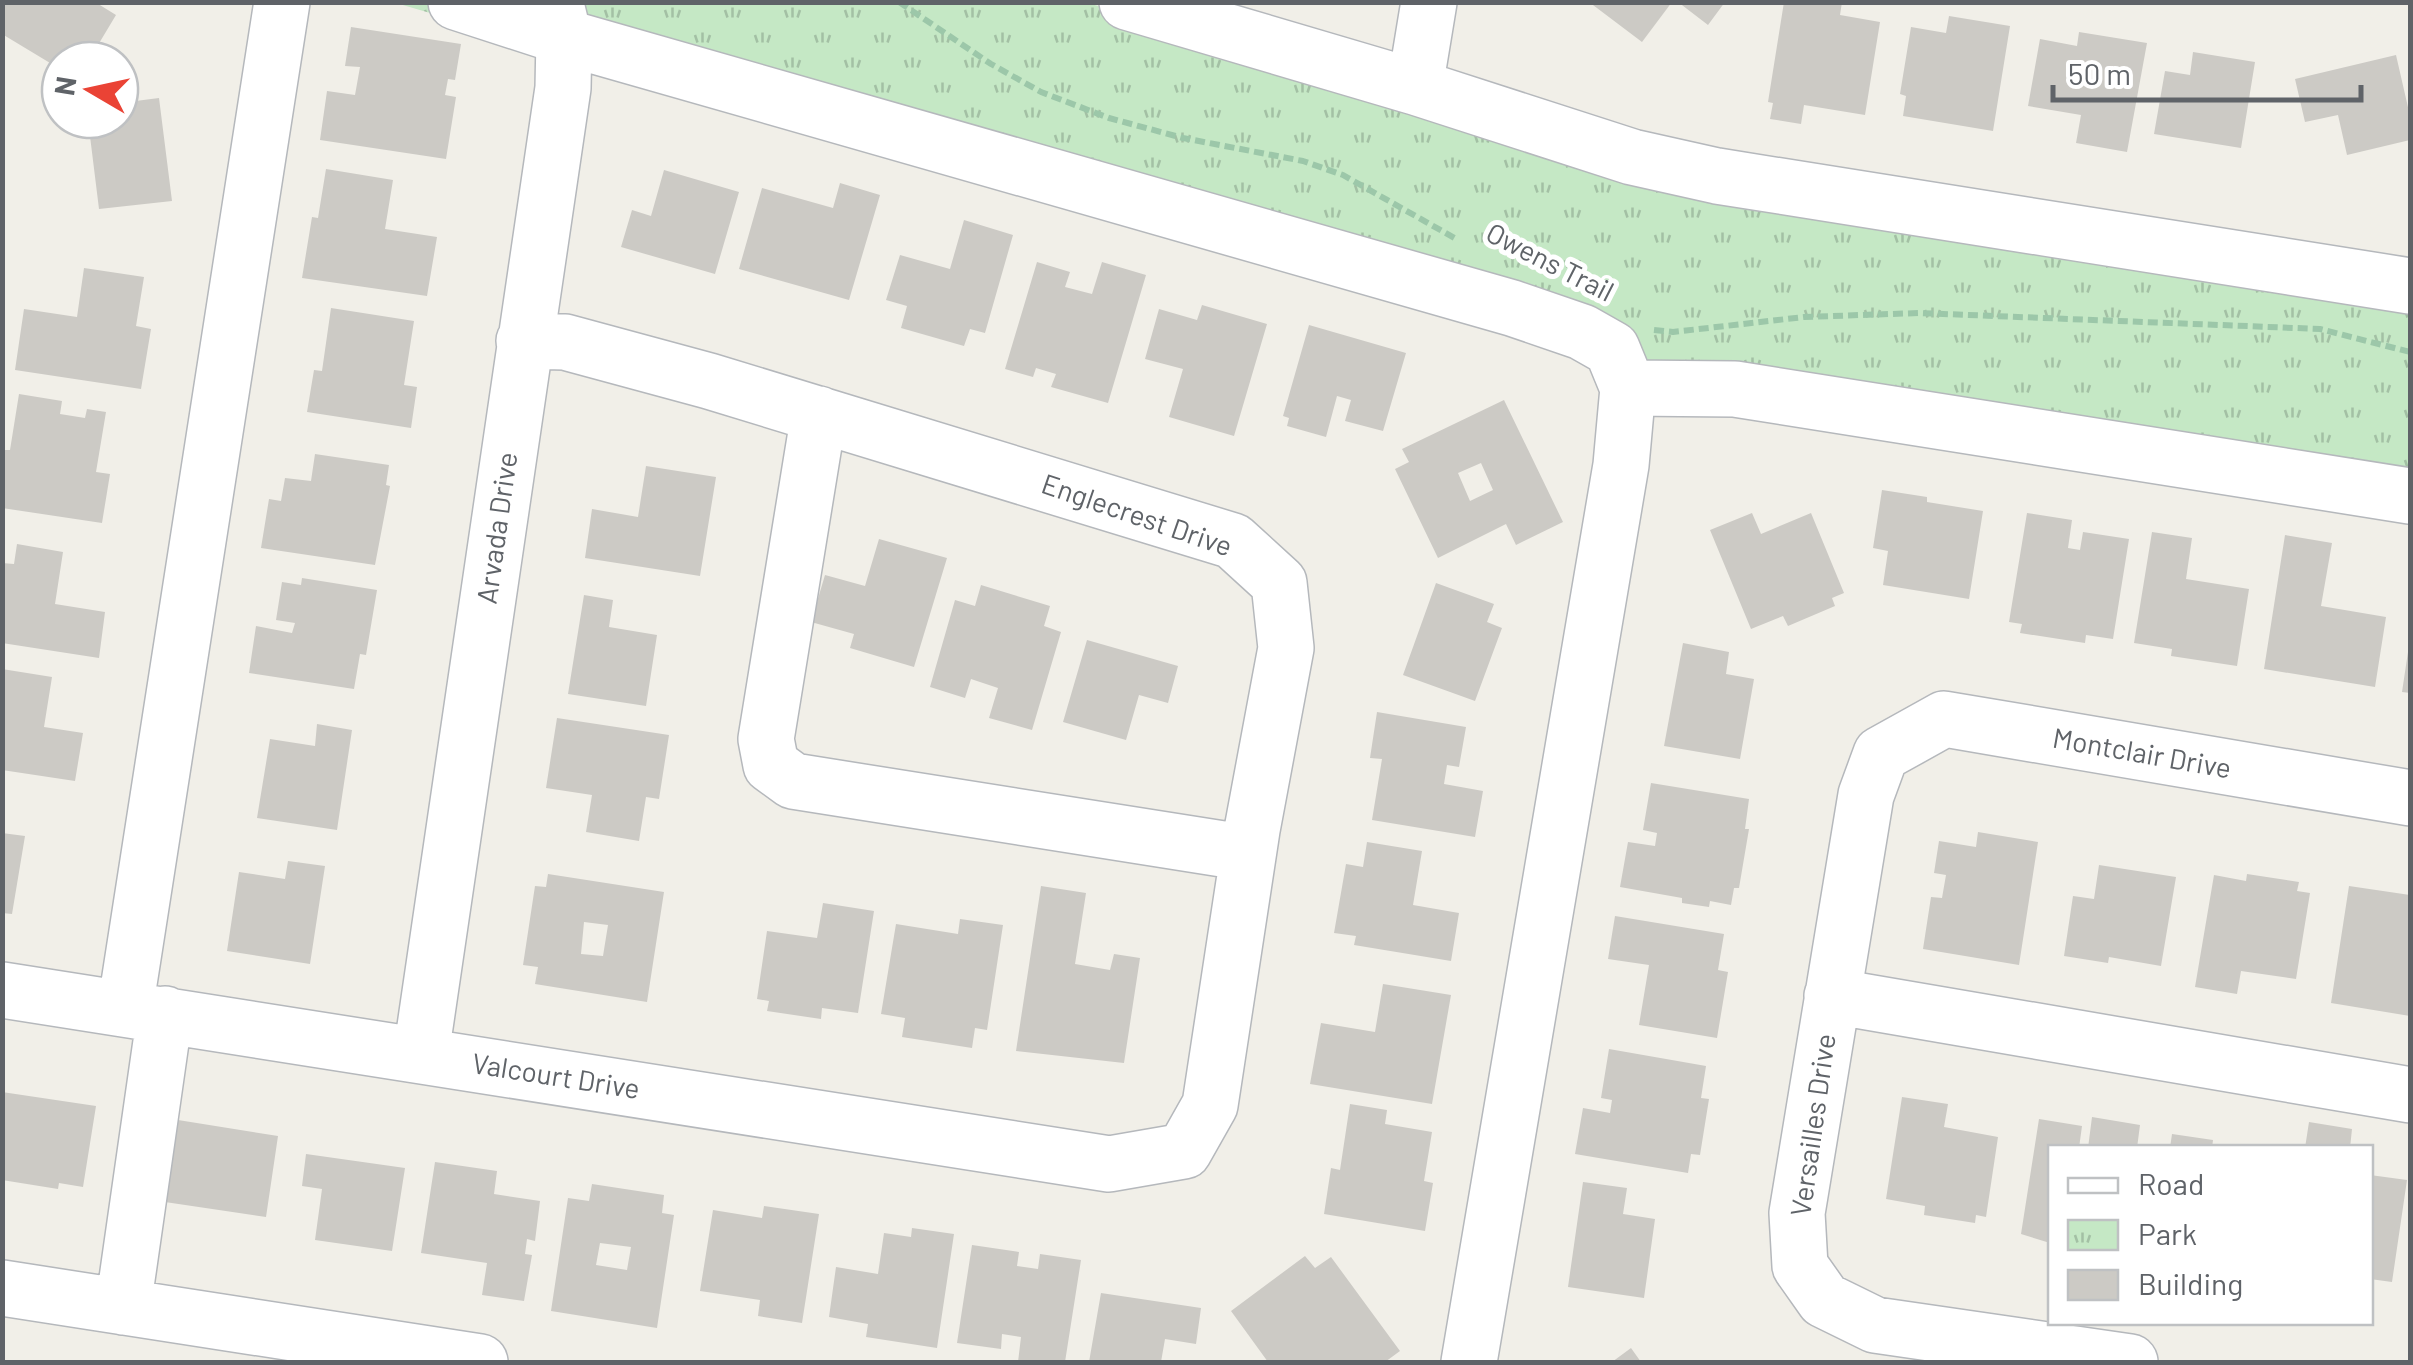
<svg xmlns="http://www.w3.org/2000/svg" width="2413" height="1365" font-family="Barlow,sans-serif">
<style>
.park{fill:url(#park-tufts)}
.building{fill:#cccac5;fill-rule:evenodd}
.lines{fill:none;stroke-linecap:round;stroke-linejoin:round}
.minor-casing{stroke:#b5b8bc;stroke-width:58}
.path{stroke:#9cc7a9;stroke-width:6;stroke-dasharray:10 5;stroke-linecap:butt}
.minor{stroke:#fff;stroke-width:55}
.labels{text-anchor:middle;stroke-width:10;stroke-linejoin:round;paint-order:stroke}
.street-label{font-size:28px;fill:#5f6368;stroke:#fff}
</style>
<defs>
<pattern id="park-tufts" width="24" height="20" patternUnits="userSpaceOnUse" patternTransform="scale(2.5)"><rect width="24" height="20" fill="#c5e8c5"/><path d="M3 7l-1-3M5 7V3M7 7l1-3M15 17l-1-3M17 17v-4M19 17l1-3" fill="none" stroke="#a3c0a4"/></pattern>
</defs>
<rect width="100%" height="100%" fill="#f1efe8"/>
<path class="park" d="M396,3H1088L1651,170L2410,293V477L1578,351Z"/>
<path class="building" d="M2,2H95L116,15L89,60H60V69L2,34Z
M1589,2H1672L1642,42Z
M1678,2H1725L1708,25Z
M1784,2H1842L1840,15L1880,22L1865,115L1804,105L1801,124L1770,119L1773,103L1768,102Z
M1949,16L2010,26L1993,131L1903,116L1906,96L1900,94L1911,27L1946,33Z
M351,27L461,44L455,80L448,79L445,95L456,97L446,159L320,140L327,91L355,95L360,67L345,66Z
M2079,32L2147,43L2127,152L2076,143L2081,115L2028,106L2040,39L2077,46Z
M2193,52L2255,62L2241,148L2154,134L2165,71L2190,75Z
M2396,55L2410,116V140L2347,155L2338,115L2305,122L2295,79Z
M159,98L172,201L99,209L88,120H120V103Z
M326,169L393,180L385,229L437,237L427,296L302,278L312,217L318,218Z
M664,170L739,192L715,274L621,247L632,210L651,216Z
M840,183L880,195L849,300L739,269L762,188L833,208Z
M964,220L1013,235L985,333L970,329L964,346L901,328L907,306L886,300L900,255L950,269Z
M1037,262L1070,272L1065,287L1092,294L1102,262L1146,275L1108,403L1051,387L1056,374L1036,368L1033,377L1005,369Z
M84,268L144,277L136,326L151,329L141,389L15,370L24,309L77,317Z
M1202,305L1267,324L1234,436L1169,417L1183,369L1145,359L1159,309L1197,320Z
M331,308L414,321L404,385L417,387L411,428L307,412L314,370L322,371Z
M1309,325L1406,353L1383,431L1345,421L1351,400L1337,396L1326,437L1287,426L1289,418L1283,416Z
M19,394L62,401L60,414L85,418L87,409L106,412L96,472L110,474L102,523L2,508V464L5,450H10Z
M1504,400L1563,522L1516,545L1506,524L1438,558L1395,469L1409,462L1402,449ZM1481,463L1493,490L1470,501L1458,473Z
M315,454L389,465L386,485L390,486L375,565L261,548L269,499L281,501L285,478L311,481Z
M646,466L716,477L700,576L585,558L592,509L638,517Z
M1882,490L1927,497V502L1983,511L1969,599L1883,585L1888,551L1873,548Z
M1752,513L1761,534L1811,513L1844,593L1832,598L1835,606L1788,626L1783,616L1751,629L1710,530Z
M2027,513L2072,520L2068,548L2080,550L2083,532L2129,539L2113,639L2086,635L2085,643L2020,633L2022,624L2009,622Z
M2152,532L2192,538L2186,579L2249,589L2237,666L2171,656L2172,649L2134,643Z
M2285,535L2332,543L2321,606L2386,617L2375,687L2264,669Z
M879,539L947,558L914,667L850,648L854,634L811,622L825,575L865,586Z
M17,544L63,552L55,604L105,612L99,658L2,643V563L14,564Z
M302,578L377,590L366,655L360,654L354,689L249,673L256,626L292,633L295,623L276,620L282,582L301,585Z
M1436,583L1494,604L1487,622L1502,628L1475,701L1403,675Z
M981,585L1050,606L1044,626L1061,632L1032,730L989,718L998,688L971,679L965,698L930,687L955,600L975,606Z
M584,595L613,600L609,627L657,635L646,706L568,694Z
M1087,640L1178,666L1168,703L1139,695L1126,740L1063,722Z
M1683,643L1729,652L1726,674L1754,679L1740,759L1664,746Z
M2408,652L2410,653V693L2402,692Z
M2,669L52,677L44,727L83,733L75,781L2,770Z
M1377,712L1466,727L1459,767L1447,765L1444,784L1483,791L1475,837L1372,820L1382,759L1370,758Z
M557,718L669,735L659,799L646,797L639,841L586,832L592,795L546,788Z
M317,724L352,730L337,830L257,818L270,739L315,746Z
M1651,783L1749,799L1745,829H1749L1739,888H1734L1731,905L1710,901L1709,907L1682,903V898L1620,887L1628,842L1655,846L1657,833L1643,830Z
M1978,832L2038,842L2019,965L1923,949L1931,897L1942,898L1946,875L1934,873L1939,841L1976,847Z
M2,833L25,836L12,914L2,913Z
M1367,842L1422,851L1413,905L1459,913L1451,961L1354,945L1356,936L1334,933L1346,864L1363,867Z
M288,861L325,866L310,964L227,951L239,872L285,879Z
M2099,865L2176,877L2161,966L2109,957L2108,963L2064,956L2073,896L2094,899Z
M548,874L664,892L647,1002L535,984L538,967L523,965L535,886L546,887ZM584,922L608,925L603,956L581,954Z
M2247,874L2299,882L2297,891L2310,893L2296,979L2241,971L2237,994L2195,987L2214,875L2246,881Z
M1041,886L1086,893L1075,964L1110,970L1114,954L1140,958L1124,1063L1016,1051Z
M2349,886L2410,895V1016L2331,1003Z
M823,903L874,911L858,1013L822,1008L821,1019L767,1011L769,1001L757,999L767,931L817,938Z
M1615,916L1724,934L1718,970L1728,972L1717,1038L1639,1025L1649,965L1608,959Z
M960,919L1003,925L987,1030L975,1028L972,1048L902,1037L905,1018L881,1014L896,924L958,934Z
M1383,984L1451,995L1432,1104L1310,1084L1321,1023L1375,1032Z
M1609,1049L1706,1066L1701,1098L1709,1099L1700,1155L1691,1154L1688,1173L1575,1154L1583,1108L1610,1113L1612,1100L1601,1098Z
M2,1092L96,1106L83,1187L59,1183L58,1189L2,1180Z
M1902,1097L1948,1104L1944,1127L1998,1137L1986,1217L1976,1215L1975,1223L1924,1215L1925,1206L1886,1199Z
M1350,1104L1387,1110L1385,1124L1432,1132L1424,1181L1433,1183L1425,1231L1324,1214L1331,1168L1340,1170Z
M2092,1117L2140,1125L2137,1148H2088Z
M2039,1119L2082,1126L2079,1148H2050V1243L2021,1234Z
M178,1120L278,1136L266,1217L165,1202Z
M2309,1122L2352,1129L2350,1148H2305Z
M2172,1134L2213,1140L2212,1148H2170Z
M306,1154L405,1168L392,1251L315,1240L322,1189L302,1186Z
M435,1162L497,1171L494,1194L540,1201L535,1241L527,1239L525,1254L532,1255L524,1301L482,1295L487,1263L421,1253Z
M2370,1175L2407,1180L2392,1282L2370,1279Z
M1583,1182L1627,1188L1623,1214L1655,1219L1644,1298L1568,1287Z
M592,1184L664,1195L662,1213L674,1215L657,1328L551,1311L568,1198L589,1201ZM600,1243L631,1247L627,1270L596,1265Z
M764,1206L819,1214L802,1323L758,1316L760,1300L700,1291L713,1210L762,1218Z
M912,1228L954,1234L937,1348L866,1337L868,1324L829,1317L836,1267L878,1274L884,1233L911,1237Z
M972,1245L1019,1252L1017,1266L1038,1269L1040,1254L1081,1260L1065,1362H1018L1021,1337L1002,1334L1001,1349L957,1343Z
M1305,1256L1315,1268L1331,1257L1400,1351L1385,1362H1268L1231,1311Z
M1101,1293L1201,1308L1196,1344L1165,1339L1161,1362H1089Z
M1631,1348L1641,1362H1612Z"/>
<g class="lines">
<g class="minor-casing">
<path id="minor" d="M456,2L564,37L1512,308L1582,332L1612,349L1628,388L1621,465L1469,1362
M1127,2L1415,87L1632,157L1717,176L2410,286
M1415,87L1429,2
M1628,388L1735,389L2410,496
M819,414L766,739L771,765L793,781L1248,853
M2,990L1109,1164L1184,1151L1210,1105L1252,830L1286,648L1279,583L1233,541L709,381L565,342L524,341
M1832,996L2410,1095
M125,1009L282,2
M421,1054L563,88L564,37L556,4
M2,1288L480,1362
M123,1307L165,1014
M2130,1362L1875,1325L1824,1300L1800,1266L1797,1213L1866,795L1881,754L1944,719L2410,798"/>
</g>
<path class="path" d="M899,2L991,64L1041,92L1109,118L1183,138L1303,161L1343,175L1458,240
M1654,330L1673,332L1804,317L1919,313L2320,329L2410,352"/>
<use href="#minor" class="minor"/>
</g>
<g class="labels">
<g class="street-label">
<text transform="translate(1550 262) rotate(27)" y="10">Owens Trail</text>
<text transform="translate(1137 515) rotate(19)" y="10">Englecrest Drive</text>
<text transform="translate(497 528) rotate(-82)" y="10">Arvada Drive</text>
<text transform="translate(2142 753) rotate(10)" y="10">Montclair Drive</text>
<text transform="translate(556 1076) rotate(9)" y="10">Valcourt Drive</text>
<text transform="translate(1813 1125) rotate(-82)" y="10">Versailles Drive</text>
</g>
</g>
<rect width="2413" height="1365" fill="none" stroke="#5f6368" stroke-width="10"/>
<rect x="2048" y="1145" width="325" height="180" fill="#ffffff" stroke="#bfc1c3" stroke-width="2.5"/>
<rect x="2068" y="1178" width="50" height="15" fill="#ffffff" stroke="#bfc1c3" stroke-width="2.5"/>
<text x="2138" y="1195" font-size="30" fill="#5f6368">Road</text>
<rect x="2068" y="1220" width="50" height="30" fill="url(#park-tufts)" stroke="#bfc1c3" stroke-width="2.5"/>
<text x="2138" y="1245" font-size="30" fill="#5f6368">Park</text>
<rect x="2068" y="1270" width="50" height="30" fill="#cccac5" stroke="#bfc1c3" stroke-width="2.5"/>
<text x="2138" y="1295" font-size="30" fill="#5f6368">Building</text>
<g transform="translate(90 90) rotate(279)"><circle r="48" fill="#ffffff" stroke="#bfc1c3" stroke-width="2.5"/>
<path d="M0-8L18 38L0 25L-18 38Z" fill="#ea4335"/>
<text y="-15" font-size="28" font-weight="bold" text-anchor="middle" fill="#5f6368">N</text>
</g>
<path d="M2053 85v15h308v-15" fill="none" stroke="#5f6368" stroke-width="5"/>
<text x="2068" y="85" font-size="30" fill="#5f6368" stroke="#ffffff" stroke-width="8" paint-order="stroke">50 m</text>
</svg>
